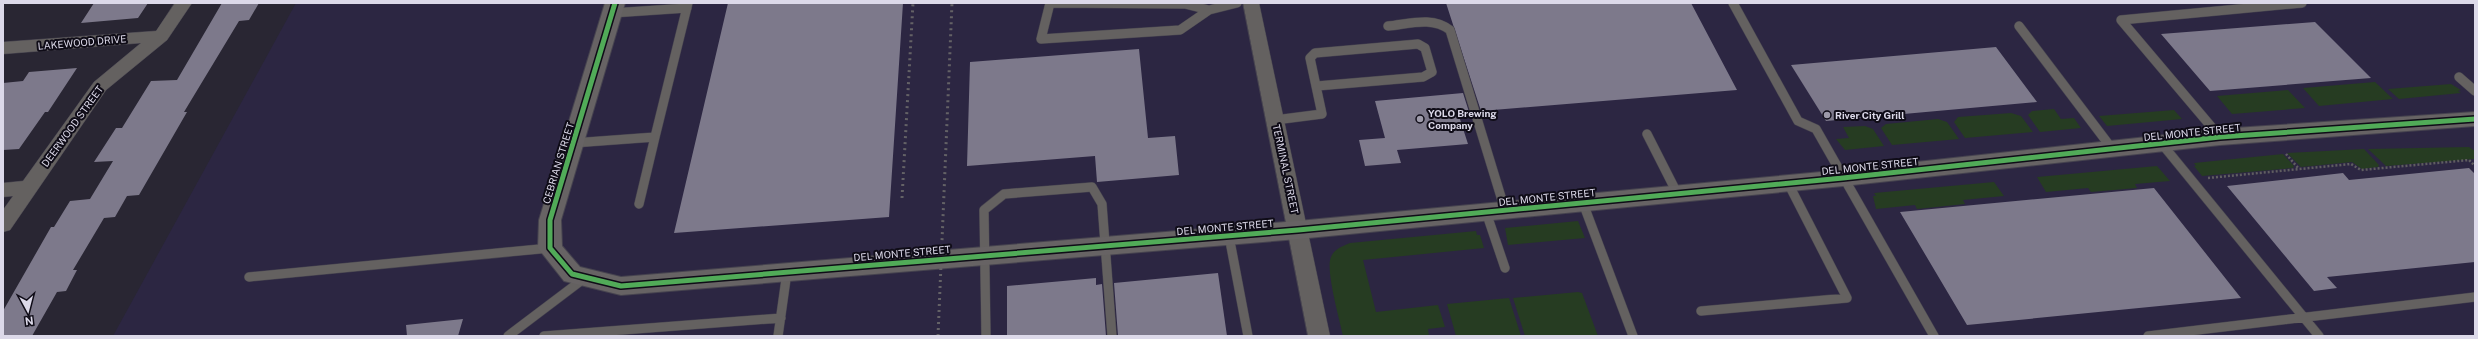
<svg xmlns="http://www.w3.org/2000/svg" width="2478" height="339" font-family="'Public Sans',sans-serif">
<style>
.built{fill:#2c2642}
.green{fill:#263c22}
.building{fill:#7d798b}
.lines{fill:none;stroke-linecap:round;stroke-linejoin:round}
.lane-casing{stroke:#46434f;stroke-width:10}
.street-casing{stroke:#46434f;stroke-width:1}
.secondary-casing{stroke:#46434f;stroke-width:2}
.path{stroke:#605e61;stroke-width:2.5;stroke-dasharray:2 2;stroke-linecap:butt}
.lane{stroke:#646160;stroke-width:9}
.street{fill:#646160;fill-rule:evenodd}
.secondary{fill:#676364;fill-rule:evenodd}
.rail{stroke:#646266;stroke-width:3;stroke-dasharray:2 4;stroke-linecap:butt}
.cycleway-casing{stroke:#0f0c17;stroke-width:8}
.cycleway{stroke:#51ab58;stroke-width:5}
.poi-dot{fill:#9d9aa9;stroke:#0f0c17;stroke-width:1.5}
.labels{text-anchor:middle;stroke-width:4;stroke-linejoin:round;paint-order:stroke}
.street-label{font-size:10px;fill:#dcd9e9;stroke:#0f0c17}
.poi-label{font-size:10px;font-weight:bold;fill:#dcd9e9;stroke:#0f0c17;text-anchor:start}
</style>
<rect width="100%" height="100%" fill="#292633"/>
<path class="built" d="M296,3H2475V336H113Z"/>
<path class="green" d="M2375,82L2393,99L2319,106L2303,88Z
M2451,84L2461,90L2458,91L2461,93L2399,99L2388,89Z
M2288,90L2305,108L2232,114L2217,96Z
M2054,109L2061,119L2074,118L2081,128L2040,132L2028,115L2032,111Z
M2174,110L2182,119L2107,126L2099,116Z
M2011,113L2021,116L2033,132L1965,138L1954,122L1958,117Z
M1938,119L1947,122L1959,139L1892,145L1881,128L1886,124Z
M1865,126L1873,129L1884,146L1845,150L1836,139L1849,138L1843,127Z
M2469,147L2475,151V159L2386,166L2368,149Z
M2364,149L2379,165L2378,167L2362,169L2352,162L2301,167L2287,153Z
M2283,154L2294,166L2293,168L2202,176L2194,166H2196L2194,163Z
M2157,166L2170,181L2135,184L2137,188L2091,192L2088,188L2046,192L2037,177Z
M1994,182L2004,196L1963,200L1965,204L1917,209L1915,205L1876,209L1873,196H1876L1874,193Z
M1578,221L1585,238L1508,245L1505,228Z
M1476,231L1477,235H1480L1484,248L1363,260L1376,312L1438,305L1445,327L1428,329L1429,336H1343C1340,321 1325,269 1331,257C1334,249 1343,246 1350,243Z
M1578,292L1582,293L1598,336H1525L1513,298Z
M1509,298L1521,336H1456L1447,304Z"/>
<path class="building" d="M94,3H148L138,18L81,23Z
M222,3H259L249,20L239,21L184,112H187L139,195L127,196L115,217L104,218L73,270H77L66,291L57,292L32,336H3V311L51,227H54L70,201L90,199L113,161L94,162L116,128H122L151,81L177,80Z
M728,3H903L889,217L674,233Z
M1446,3H1691L1737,90L1481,111Z
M2315,22L2371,78L2210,91L2161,34Z
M1996,47L2037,102L1826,121L1791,65Z
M1139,49L1148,138L1175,136L1179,175L1097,182L1095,156L967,166L970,62Z
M77,68L48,112H45L19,149L3,150V83L23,81L29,72Z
M1463,93L1469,112L1458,113L1468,144L1397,150L1401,163L1365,166L1359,140L1385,138L1375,101Z
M2469,168L2475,174V262L2327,277L2337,288L2314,291L2227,186L2343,173L2349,180Z
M2154,188L2241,298L1967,325L1900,212Z
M1218,273L1227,336H1118L1114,283Z
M1096,278V285L1102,284L1106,336H1007V286Z
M463,319L458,336H407L406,325Z"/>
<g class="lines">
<g class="lane-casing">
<path id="lane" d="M1050,3L1185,4L1209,10L1180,30L1041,39Z
M1733,3L1798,121L1816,129L1934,336
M1209,10L1237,3
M612,13L687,8
M1388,26C1409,24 1432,16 1450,30L1505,210
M2019,26L2113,150
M2459,77L2475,91
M1275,120L1322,114L1310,58L1315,53L1418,44L1425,48L1432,72L1423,77L1317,86
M1647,134L1677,193
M655,137L688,3
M2220,137L2121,20L2302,3
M573,143L655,137L639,204
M2162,144L2319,336
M1583,203L1633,336
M1486,212L1505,268
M1229,236L1248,336
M249,277L550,248
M1701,311L1847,298L1788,183
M508,336L586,277
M544,336L781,318
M778,336L787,272
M986,336L984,210L1004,194L1092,187L1102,204L1112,336
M2148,336L2475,297"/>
</g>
<g class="street-casing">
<path id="street" d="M175,3H192L167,40L106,90L10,230L3,232V210L13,196L3,197V183L23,181L94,82L141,43L3,54V42L156,31Z
M1243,3H1259L1330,336H1308Z"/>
</g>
<g class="secondary-casing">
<path id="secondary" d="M605,3H625L561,220L562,246L580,267L621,277L1298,221L1843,170L2220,129L2475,112V126L2220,145L1843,186L1298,239L621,295L564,281L538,248L539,220Z"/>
</g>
<path class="path" d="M2286,154L2299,169
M2208,178L2351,164L2361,170L2469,160L2475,166"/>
<use href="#lane" class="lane"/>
<use href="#street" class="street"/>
<use href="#secondary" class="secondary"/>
<path class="rail" d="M902,198L913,3
M938,336L952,3"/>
<g class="cycleway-casing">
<path id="cycleway" d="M615,3L550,220V248L572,274L621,286L1298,230L1843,178L2220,137L2475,119"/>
</g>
<use href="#cycleway" class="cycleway"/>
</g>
<g class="poi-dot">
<circle cx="1827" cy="115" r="4"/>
<circle cx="1420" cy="119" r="4"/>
</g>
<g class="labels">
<g class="street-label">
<text transform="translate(82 42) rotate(-5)" y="4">LAKEWOOD DRIVE</text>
<text transform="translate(72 126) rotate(-54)" y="4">DEERWOOD STREET</text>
<text transform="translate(2192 132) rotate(-6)" y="4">DEL MONTE STREET</text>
<text transform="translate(558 163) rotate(-73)" y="4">CEBRIAN STREET</text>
<text transform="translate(1870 166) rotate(-6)" y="4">DEL MONTE STREET</text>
<text transform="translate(1286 169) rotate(78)" y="4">TERMINAL STREET</text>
<text transform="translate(1547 197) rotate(-6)" y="4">DEL MONTE STREET</text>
<text transform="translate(1225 227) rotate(-5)" y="4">DEL MONTE STREET</text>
<text transform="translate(902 253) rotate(-5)" y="4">DEL MONTE STREET</text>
</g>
<g class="poi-label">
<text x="1428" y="117">YOLO Brewing<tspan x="1428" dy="12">Company</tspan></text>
<text x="1835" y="119">River City Grill</text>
</g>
</g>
<rect width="2478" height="339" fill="none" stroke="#dcd9e9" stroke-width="8"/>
<g transform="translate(28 311) rotate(173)" stroke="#0f0c17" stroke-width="3" paint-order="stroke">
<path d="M0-3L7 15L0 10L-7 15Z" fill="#dcd9e9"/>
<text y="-6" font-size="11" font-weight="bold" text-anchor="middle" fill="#dcd9e9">N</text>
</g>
</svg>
